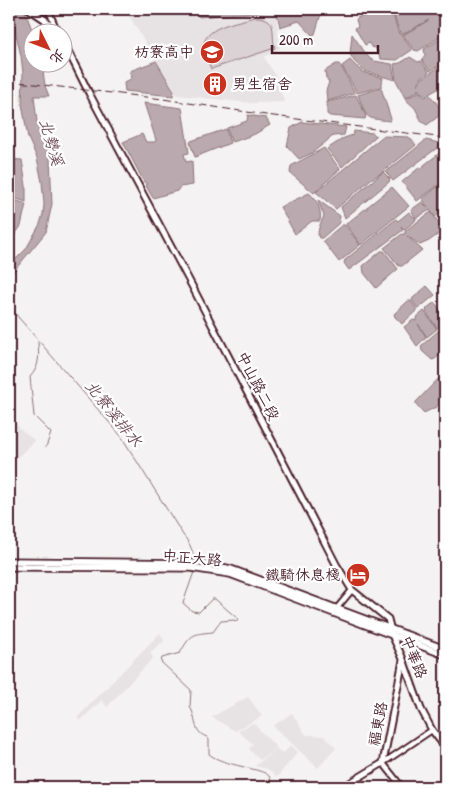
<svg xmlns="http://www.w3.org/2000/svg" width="454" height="796" font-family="'Patrick Hand','LXGW WenKai TC',sans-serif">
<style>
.built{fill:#e7e2e3}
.green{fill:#dbd2d5;stroke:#927880}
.water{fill:#baa9ae;stroke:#8d727a}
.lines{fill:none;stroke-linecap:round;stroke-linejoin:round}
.stream{stroke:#8d727a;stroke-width:1}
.street-casing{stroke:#4a1f2b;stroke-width:8}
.secondary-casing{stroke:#4a1f2b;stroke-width:9}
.primary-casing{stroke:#4a1f2b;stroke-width:9}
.street{stroke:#fff;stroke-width:4}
.secondary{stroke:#fff;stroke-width:5}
.primary{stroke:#fff;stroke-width:5.5}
.rail{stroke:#4a1f2b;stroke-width:1;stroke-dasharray:8 4;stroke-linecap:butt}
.labels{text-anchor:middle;stroke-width:4.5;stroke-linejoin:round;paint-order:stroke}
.poi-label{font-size:15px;fill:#4a1f2b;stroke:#fff;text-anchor:end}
.street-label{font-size:15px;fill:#4a1f2b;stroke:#fff}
.water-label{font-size:16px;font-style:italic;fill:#714f59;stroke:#fff}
</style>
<rect width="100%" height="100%" fill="#f4f2f2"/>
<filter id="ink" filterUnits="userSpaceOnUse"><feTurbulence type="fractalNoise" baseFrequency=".02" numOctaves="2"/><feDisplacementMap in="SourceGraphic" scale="10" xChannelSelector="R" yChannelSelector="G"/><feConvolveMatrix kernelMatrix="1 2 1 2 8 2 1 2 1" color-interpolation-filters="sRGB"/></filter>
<g filter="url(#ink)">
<path class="built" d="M125,9H192L198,18L276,14L280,48L264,57L282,86L280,91L285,102L252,103L177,95Z
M9,415L20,429L35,441L9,465Z
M160,633L164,641L150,652L153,658L107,707L102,700L80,721L77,718Z
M248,697L262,716L235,731L212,717Z
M292,713L306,735L324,736L336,748L318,768L273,726Z
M253,723L277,748L260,760L249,749L253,744L238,731Z
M291,745L298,752L277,777L268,769L255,766L276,749L284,753Z"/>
<path class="green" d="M254,17C280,17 270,33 275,48L211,69L209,64L212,62L206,56L203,45C208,25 236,23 254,17Z"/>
<path class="water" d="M9,9H24L33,32L32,62L42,63L45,86L49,96H34L37,122L49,135L52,204L46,232L9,277V266L26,249L40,224L43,214L44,204L42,182L37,158L28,138L22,104L23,73L21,56L15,30L9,17Z
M194,9H276V11L199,17Z
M276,9H322L324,11L320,17L315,34L312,35L299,21L280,27Z
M387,9H391L399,34L402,35L412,50L397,60L381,59L375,47L373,48L369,43L365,45L355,28L358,26L356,20L357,18Z
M392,9H443L442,12L445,14V34L418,51L414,50L403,35L429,20L403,34L400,33L394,16L404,12L394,14Z
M352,34L369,58L374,61L392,64L395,80L364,71L354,61L350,54Z
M445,36V62L430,71L422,60L425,56L424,49Z
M410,57L418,62L421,61L429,72L418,80V85L420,80L445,63V85L429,94L444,112L427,125L422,122L415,108L405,99L419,92L425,97L427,96L419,91L418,89V91L405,98L396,80L394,64L400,63Z
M350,60L362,72L383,78L381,87L357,93L342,66Z
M156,61L174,91L173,96L125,91L124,83L132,78L130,71Z
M336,64H339L342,68L355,93L327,101L326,91L329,82L326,78L325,71Z
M381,88L391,119L390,121C364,118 368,120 358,95Z
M356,95L366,116L365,119L330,116L327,114V102Z
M144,103L182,108L189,153L184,154L186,162L192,161L193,185L180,187L177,191L153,198L146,186L147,184L144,182L123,142L142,134L146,142H155L156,140Z
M248,115L266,118L270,125L255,134L233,142L231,141L227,128L247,121Z
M302,122L346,127L344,135L333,136L312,153L299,159L287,146L291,128Z
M226,129L230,143L195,157L190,143L191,141Z
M354,131L373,133L376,136L342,167L327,149L344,138L353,135Z
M383,136L409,137L416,145L383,172L390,179L389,182L345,218L341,207L383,172L371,179L336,209L316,192Z
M426,140L439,143L441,145L393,181L386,172Z
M324,148L340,169L314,193L290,173L291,166Z
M441,152L445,158V180L417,201L402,182L420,167L423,168L424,165Z
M9,159L22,160L26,186V202L9,196Z
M445,181V209L435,217L430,210L416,218L411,210L422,202L428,208L422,199Z
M392,187L409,206L361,245L346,224L365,209H367V207Z
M309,193C317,199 322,210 320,221H312L295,234L280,207Z
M9,198L26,204L21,226L14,236H9Z
M318,200L340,216L339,223L322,238H319C316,231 321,223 324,216Z
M409,212L416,219L415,221L404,230L401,226L403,230L349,270L344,263L345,260L396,219L398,221Z
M431,212L444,230L429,241L420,245L407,236L422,250L402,266H399L384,248L402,234H405V231Z
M342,225H345L360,245L339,262L323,241Z
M381,251H384L398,269L376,288L364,273L363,266Z
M427,286L435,295L418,309L412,300L413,298Z
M408,301H411L417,310L402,324L395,317L394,314Z
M435,302L445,319V322L437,328L426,312L427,308Z
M424,311L437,329L427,337L418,324L426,337L417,346L404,327L413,320L416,321V318Z
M445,325V351L435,359L432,360L422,351L421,346Z
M442,375L445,377V398L436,407L424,413L416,404V402Z"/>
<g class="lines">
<path class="stream" d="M9,290L12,310L121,436L183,535C189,542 192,548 194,558
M38,342C39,357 40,366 30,377L34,416L51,433L46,447
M194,572L183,603L192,611L199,612L212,599H215L238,619L236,622L234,620L221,621L213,632C192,634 191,634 180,653L162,658L161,662L191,690L190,707C197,717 192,732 207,737L209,740V754C223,766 263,768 269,776C271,779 271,783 272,787
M310,787H312"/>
<g class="street-casing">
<path id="street" d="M48,9L57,30
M337,608L352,590
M402,787L383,763L432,730"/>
</g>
<g class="secondary-casing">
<path id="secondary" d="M29,9L44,19L59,32
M62,39L89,93L192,286L336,564L352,590L388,619L392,635L403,659L421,709L432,730L445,747
M343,787L383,763L403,660"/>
</g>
<g class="primary-casing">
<path id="primary" d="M9,561L202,563L231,569L445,649
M9,567L191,568L230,574L445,655"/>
</g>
<use href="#street" class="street"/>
<use href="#secondary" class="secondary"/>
<use href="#primary" class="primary"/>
<path class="rail" d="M9,81L163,99L266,115L445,138"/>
</g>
</g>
<defs>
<g id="school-disc" transform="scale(1.25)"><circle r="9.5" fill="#c8321e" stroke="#fff"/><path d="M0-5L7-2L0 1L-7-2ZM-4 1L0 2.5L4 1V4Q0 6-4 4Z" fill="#fff"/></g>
<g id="building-disc" transform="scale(1.25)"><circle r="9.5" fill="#c8321e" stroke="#fff"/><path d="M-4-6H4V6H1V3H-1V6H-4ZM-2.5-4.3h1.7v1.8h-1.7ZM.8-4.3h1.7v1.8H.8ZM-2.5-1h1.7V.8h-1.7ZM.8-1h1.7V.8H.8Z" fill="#fff"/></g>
<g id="hotel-disc" transform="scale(1.25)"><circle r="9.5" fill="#c8321e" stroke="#fff"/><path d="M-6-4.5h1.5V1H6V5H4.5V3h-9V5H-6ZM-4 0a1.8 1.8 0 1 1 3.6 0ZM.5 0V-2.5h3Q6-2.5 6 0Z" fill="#fff"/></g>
</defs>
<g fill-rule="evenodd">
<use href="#school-disc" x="212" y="52"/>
<use href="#building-disc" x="215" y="84"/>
<use href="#hotel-disc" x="358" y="575"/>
</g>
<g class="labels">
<g class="poi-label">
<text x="194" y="57">枋寮高中</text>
<text x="232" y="89" text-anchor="start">男生宿舍</text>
<text x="340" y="580">鐵騎休息棧</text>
</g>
<g class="street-label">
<text transform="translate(258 386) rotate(63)" y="5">中山路二段</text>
<text transform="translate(192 558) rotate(5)" y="5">中正大路</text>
<text transform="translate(414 657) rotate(68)" y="5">中華路</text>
<text transform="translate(378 724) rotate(-79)" y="5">福東路</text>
</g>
<g class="water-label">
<text transform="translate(52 142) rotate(74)" y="6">北勢溪</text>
<text transform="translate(114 413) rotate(51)" y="6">北寮溪排水</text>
</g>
</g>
<rect width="454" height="796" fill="none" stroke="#fff" stroke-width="30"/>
<rect x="15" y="15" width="424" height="766" fill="none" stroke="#4a1f2b" stroke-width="2" filter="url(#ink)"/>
<g transform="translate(48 48) rotate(132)"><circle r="24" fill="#ffffff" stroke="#b7a5aa"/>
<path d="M0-4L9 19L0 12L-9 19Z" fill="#c8321e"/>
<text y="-8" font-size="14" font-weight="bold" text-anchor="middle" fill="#4a1f2b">北</text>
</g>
<path d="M272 45v8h106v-8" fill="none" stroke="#4a1f2b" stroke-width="2.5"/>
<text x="279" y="45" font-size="15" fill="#4a1f2b" stroke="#ffffff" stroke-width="4" paint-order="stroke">200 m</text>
</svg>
